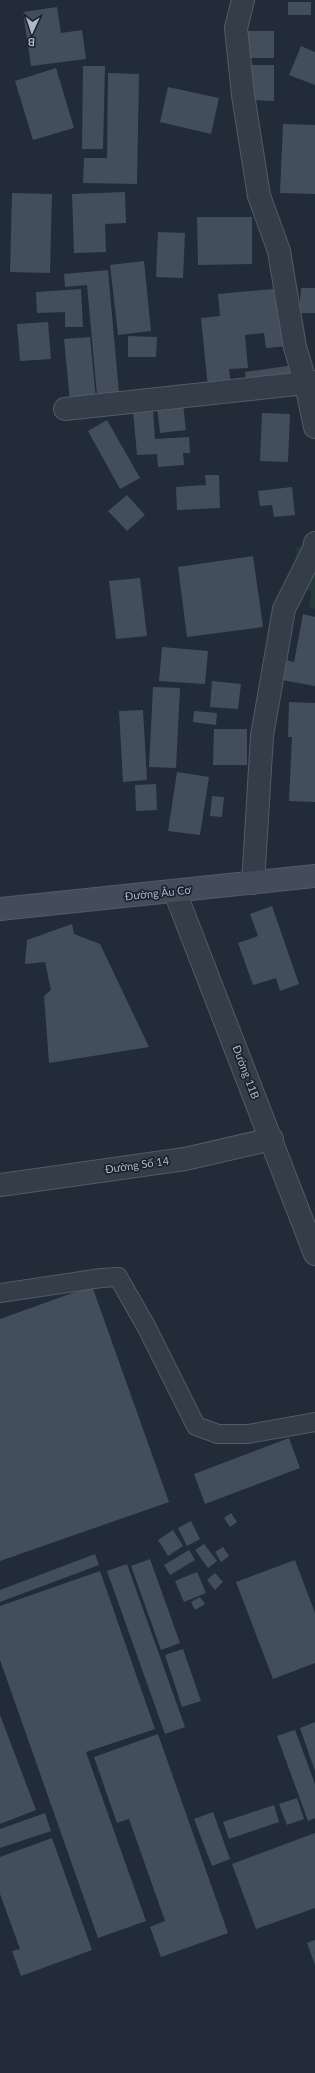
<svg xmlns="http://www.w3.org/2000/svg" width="315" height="2073" font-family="Lato,sans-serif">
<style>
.green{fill:#25383a}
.building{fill:#434e5d}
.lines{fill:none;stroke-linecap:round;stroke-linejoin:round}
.lane-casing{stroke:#535b66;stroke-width:20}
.street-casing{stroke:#535b66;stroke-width:24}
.secondary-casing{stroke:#535b66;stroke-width:24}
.lane{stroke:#353d48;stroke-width:18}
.street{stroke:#353d48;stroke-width:22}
.secondary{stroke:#444c5b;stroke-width:22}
.labels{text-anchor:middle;stroke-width:3.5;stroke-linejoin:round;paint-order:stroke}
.street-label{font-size:11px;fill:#b0b8c5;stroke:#1b222d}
</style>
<rect width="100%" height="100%" fill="#222b38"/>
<path class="green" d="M313,543L315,550V609L309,607L311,591H297L296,548Z"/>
<path class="building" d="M288,2H311V15H288Z
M57,7L61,33L82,30L86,59L31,66L23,12Z
M240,31H274V58H240Z
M301,46L315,52V85L289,75Z
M247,65H274V101L247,100Z
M83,66H105L103,149H82Z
M56,68L74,128L33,140L15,81Z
M108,73L139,74L137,184L83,183L84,158H107Z
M168,87L219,98L211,134L160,122Z
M283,124L315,125V194L280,193Z
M125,192L126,223L105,224L106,252L74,253L72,194Z
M12,193L52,194L50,273L10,272Z
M197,217H252V264L198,265Z
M158,232L185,233L183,278L156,277Z
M144,261L151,331L118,335L110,265Z
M108,270L119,393L97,395L87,285L65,287L64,274Z
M284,288L289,346L266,348L264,333L245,335L248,368L229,369L231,386L208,388L201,318L220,316L218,294Z
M301,288H315V313H299Z
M81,289L83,327H65V312L37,313L36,292Z
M48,322L51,359L20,361L17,324Z
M128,336L157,337L156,357H128Z
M90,337L96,399L70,401L64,339Z
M294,365L296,379L247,386L245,372Z
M183,404L186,430L160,433L157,407Z
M153,409L155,439L189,437L190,453H183L184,465L158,467L157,454L137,455L133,411Z
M262,413L290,414L288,462L260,461Z
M107,420L140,478L120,489L88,431Z
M205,475H219L220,508L177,510L176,487L206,485Z
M292,487L295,515L274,517L272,505L260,506L258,491Z
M127,495L145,515L127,531L108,511Z
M253,556L263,627L187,637L178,567Z
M140,578L147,636L116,639L109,581Z
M303,614L315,617V686L282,680L286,660L294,662Z
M162,647L208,651L205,684L159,681Z
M212,681L241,684L238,709L210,707Z
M153,687L180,688L176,768L149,767Z
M289,702L315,703V802L289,801L292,737H288Z
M143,710L147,780L123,782L119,711Z
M194,711L217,713L216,725L193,722Z
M214,729H247V765H213Z
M177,772L209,777L200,835L168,831Z
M156,784L157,810L136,811L135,785Z
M212,796L224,797L222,817L210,816Z
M272,906L299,984L280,991L276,978L253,985L238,943L258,936L250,914Z
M72,924L74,934L100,944L149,1047L49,1063L44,996L51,990L45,962L25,964L27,940Z
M92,1286L169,1502L0,1561V1319Z
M289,1438L300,1468L205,1504L194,1474Z
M231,1513L237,1522L230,1527L224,1518Z
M191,1521L200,1539L187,1546L178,1528Z
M173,1530L183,1546L168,1556L158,1540Z
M204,1544L217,1561L208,1568L195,1550Z
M223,1547L229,1556L221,1562L215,1552Z
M189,1550L195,1560L170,1575L164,1565Z
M95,1554L99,1565L0,1602V1590Z
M150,1559L180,1643L161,1650L131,1566Z
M295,1560L315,1613V1663L273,1679L236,1582Z
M127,1564L185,1727L165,1734L107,1571Z
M100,1571L155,1729L86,1752L146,1921L98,1938L0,1660V1606Z
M197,1572L206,1593L184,1602L175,1581Z
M215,1573L223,1582L215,1590L207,1580Z
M200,1597L205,1604L195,1610L191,1602Z
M183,1649L201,1701L182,1707L165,1655Z
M0,1715L36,1810L0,1824Z
M315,1722V1771L300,1728Z
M295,1730L315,1784V1818L308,1821L277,1736Z
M158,1734L228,1933L161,1957L150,1927L165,1921L129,1819L117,1823L94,1757Z
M297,1798L304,1819L287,1825L279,1804Z
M274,1805L279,1822L229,1839L223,1822Z
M213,1812L230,1859L212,1866L194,1819Z
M45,1813L51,1831L0,1848V1829Z
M315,1833V1908L256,1929L232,1864Z
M52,1838L92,1950L21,1976L12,1951L20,1949L0,1894V1857Z
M315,1940V1965L307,1943Z"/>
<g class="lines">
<g class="lane-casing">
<path id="lane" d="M0,1293L101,1278L118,1277L146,1326L196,1426L218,1434H248L315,1422"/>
</g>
<g class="street-casing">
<path id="street" d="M243,0L236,28L243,95L259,196L279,251L295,347L306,384L315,427
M65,409L315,382
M253,883L262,736L284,609L314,549L315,543
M175,892L315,1254
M0,1185L185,1159L272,1139"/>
</g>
<g class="secondary-casing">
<path id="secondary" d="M0,909L315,876"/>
</g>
<use href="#lane" class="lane"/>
<use href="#street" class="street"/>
<use href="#secondary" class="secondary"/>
</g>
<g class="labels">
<g class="street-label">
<text transform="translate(158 893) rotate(-6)" y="4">Đường Âu Cơ</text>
<text transform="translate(246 1072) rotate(69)" y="4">Đường 11B</text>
<text transform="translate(137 1165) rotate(-8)" y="4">Đường Số 14</text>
</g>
</g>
<g transform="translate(32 32) rotate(183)" stroke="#1b222d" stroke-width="3" paint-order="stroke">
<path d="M0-3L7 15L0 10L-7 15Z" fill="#b0b8c5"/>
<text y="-6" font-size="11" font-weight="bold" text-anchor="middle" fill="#b0b8c5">B</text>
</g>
</svg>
